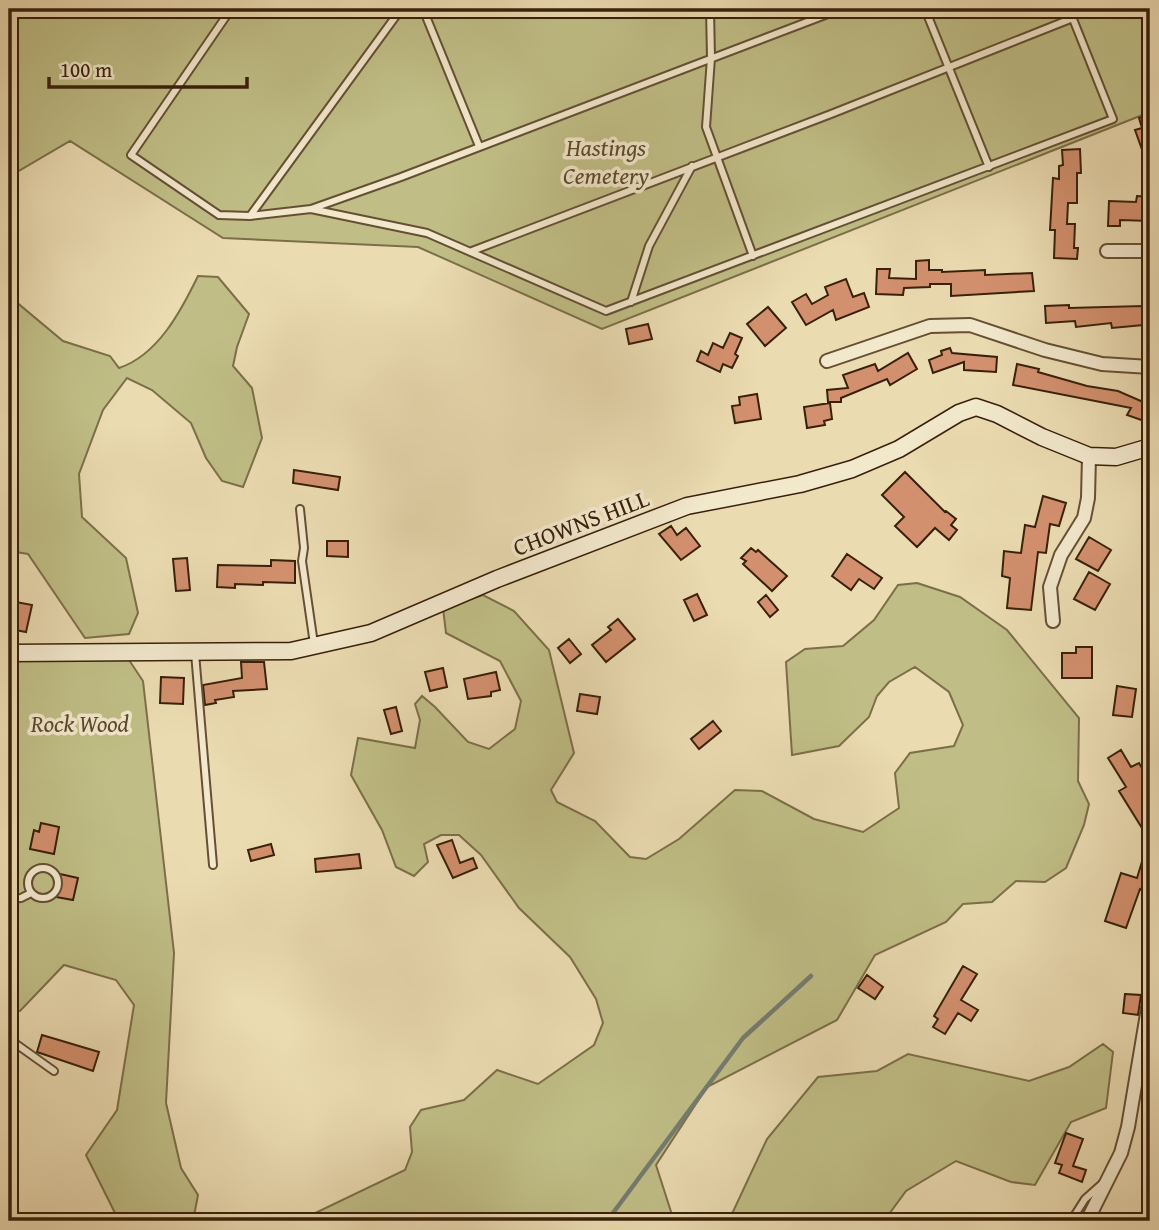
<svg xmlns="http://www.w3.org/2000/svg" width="1159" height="1230" font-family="'Gentium Book Plus',serif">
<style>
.green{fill:#c0be86;stroke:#7c6f48;stroke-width:2}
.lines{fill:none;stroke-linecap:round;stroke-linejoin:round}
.stream{stroke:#747c71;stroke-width:4.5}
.building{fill:#d3906e;stroke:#39200a;stroke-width:2}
.lane-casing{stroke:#664f34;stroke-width:10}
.street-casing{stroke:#664f34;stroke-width:16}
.secondary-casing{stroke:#39200a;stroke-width:19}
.lane{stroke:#f2e8cc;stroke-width:6}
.street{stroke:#f2e8cc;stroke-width:12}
.secondary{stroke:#f2e8cc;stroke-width:16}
.labels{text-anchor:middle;stroke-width:7;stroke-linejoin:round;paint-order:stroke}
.park-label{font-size:24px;font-style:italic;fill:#5b4829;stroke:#f2e8cc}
.street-label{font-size:24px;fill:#39200a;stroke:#f2e8cc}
</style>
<rect width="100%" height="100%" fill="#ebdbb1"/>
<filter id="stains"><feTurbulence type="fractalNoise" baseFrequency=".00286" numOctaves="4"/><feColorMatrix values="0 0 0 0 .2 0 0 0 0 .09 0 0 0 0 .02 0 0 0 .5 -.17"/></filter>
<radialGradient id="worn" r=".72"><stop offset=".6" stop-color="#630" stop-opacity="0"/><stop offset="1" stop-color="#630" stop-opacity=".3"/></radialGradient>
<path class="green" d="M9,9H1150V112L602,329L418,247L223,238L70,141L12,175L9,180Z
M198,276L218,277L249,314L237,347L233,366L252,388L262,438L243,487L222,481L206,458L191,423L152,390L127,378L103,410L79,474L82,517L126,558L138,613L129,634L85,638L28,554L9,551V296L63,341L110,356L119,368C158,355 181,311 198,276Z
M917,583L960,597L1007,630L1079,718L1078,781L1089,804L1084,825L1066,868L1045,882L1016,881L992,902L963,904L946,922L875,955L837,1020L707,1087L656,1165L674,1221H308L311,1215L405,1170L412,1152L410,1127L421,1110L464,1100L497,1070L538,1084L594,1045L603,1023L596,999L570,957L519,908L481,855L459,835H441L424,844L428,862L414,876L396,867L382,830L351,775L358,738L415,748L420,720L415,704L422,696L435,707L468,742L489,749L515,729L521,701L500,661L446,633L443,608L483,595L514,611L549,650L574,753L551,790L557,802L595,821L630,857L646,859L679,839L735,790L762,791L814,819L863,832L899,808L895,773L910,753L954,746L963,725L949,692L915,667L889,682L877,696L869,717L839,746L792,755L786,662L805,649L843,646L874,620L898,585Z
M127,657L143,681L174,953L166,1103L181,1168L198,1195L193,1221H119L86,1155L117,1110L134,1005L116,980L64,965L20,1011L9,1009V661Z
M1103,1044L1113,1052L1106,1108L1071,1122L1035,1185L1011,1182L956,1161L906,1191L884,1221H726L731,1216L767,1139L818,1077L877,1071L908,1054L1029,1081L1069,1067Z"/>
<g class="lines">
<path class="stream" d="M607,1221L743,1038L811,976"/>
</g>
<path class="building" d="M1150,114V169H1149L1135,130L1142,128L1139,118Z
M1080,149L1081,173H1077V203H1068L1067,224H1075L1074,248H1078L1077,259L1054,258L1055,230H1050L1053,178L1059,179V166L1063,165L1062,150Z
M1137,196L1150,197V221L1120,220V226H1108L1109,201L1136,202Z
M929,260V270H942V272L985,270V275L1032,273L1034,291L951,296V284H930V287L904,288L903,295L876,294L877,269H890L889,278L916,279V261Z
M846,279L853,297L864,293L869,307L836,320L833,310L806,325L792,302L806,294L812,304L828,295L825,287Z
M1069,305V308L1142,306L1143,325L1112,328L1111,323L1076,327L1075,321L1046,323L1045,306Z
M768,307L786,328L765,346L747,324Z
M648,324L652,339L629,344L626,329Z
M730,333L742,338L735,354L738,356L732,368L723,364L720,372L697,361L701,351L708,355L713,343L723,348Z
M950,348L952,353L997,357L996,372L964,370V362L933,373L929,360L942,355L941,351Z
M908,353L917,369L890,385L887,379L841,398V402H828L827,390L848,388L843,375L875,364L878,371Z
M1017,364L1039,369L1038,372L1087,386L1118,391L1150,405V423L1127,415L1131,408L1013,385Z
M757,394L761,419L735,423L732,406L740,405L739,397Z
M830,403L832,419L824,421L825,425L807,428L804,407Z
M294,470L340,477L338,490L293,483Z
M905,472L945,512L946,511L956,519L951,525L957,530L949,540L935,528L917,547L895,526L904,517L882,495Z
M1043,496L1066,503L1059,526L1050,524L1046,553L1038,552L1031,610L1007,608L1010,578L1002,576L1004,551L1021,553L1025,525L1035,527Z
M671,526L677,535L686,528L700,546L681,560L659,534Z
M1089,537L1111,550L1098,571L1076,559Z
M327,541H348V557L327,556Z
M751,548L756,552L758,550L787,576L772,591L743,564L746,561L741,558Z
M847,554L882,578L874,589L859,579L851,590L832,576Z
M187,558L190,590L176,591L173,559Z
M271,560L295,561V583L263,582V585L235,584V588L217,587L218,565L271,566Z
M1089,572L1110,584L1095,610L1074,599Z
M697,594L707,615L694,621L684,600Z
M766,595L778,610L770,617L758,602Z
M16,602L32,605L26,632L10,629Z
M618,619L635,639L606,662L592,645L611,630L608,627Z
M569,639L581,654L570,663L558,648Z
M1076,647H1092V678H1062V653H1076Z
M241,662H264L267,689L233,691L234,697L215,700L216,703L205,705L203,685L242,678Z
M443,668L447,687L430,691L425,672Z
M496,672L500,690L491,692V696L468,699L464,679Z
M161,677L184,678L183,704L160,703Z
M1117,686L1136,689L1132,717L1113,715Z
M580,694L600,697L597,714L577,711Z
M396,707L402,731L391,734L384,710Z
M713,721L721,731L699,749L691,739Z
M1121,750L1131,767L1139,763L1150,782V823L1142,828L1119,791L1126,787L1108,758Z
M41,823L59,827L54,854L30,849L34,830L39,832Z
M452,840L460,863L473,858L477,868L453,878L437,845Z
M1148,842H1150V879L1147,878L1143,891L1140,889L1126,928L1105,921L1121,873L1137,878Z
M271,844L274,855L251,861L248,850Z
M359,854L361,868L316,872L315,859Z
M60,874L78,878L73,900L56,897Z
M963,966L977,974L961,1000L978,1010L971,1021L958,1013L945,1034L933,1027L938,1019L934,1016Z
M867,975L883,987L875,999L858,988Z
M1125,994L1141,995L1138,1015L1123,1013Z
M42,1035L99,1052L93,1071L37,1052Z
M1066,1133L1083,1139L1073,1166L1086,1170L1082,1182L1059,1173L1062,1165L1055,1163Z"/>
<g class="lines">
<g class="lane-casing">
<path id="lane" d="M231,9L131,155L219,215L250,216L311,209L401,177L841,9
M423,9L479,146
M710,9L711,58L706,127L753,256
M925,9L989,167
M311,209L427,233L606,311L1113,119L1069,9
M250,216L401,9
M472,251L831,114L1073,18
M631,302L649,246L692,166
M300,509L304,548L302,561L314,644
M195,653L213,865
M28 883a15 15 0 1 1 30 0a15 15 0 1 1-30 0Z
M9,899L21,898L31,893
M9,1039L54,1071
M1071,1221L1085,1199L1103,1183"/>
</g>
<g class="street-casing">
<path id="street" d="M1107,251H1150
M827,361L930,326L970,325L1045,350L1102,364L1150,367
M1053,621L1050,587L1061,555L1084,518L1088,498L1089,456
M1087,1221L1121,1153L1128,1127L1150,996"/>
</g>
<g class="secondary-casing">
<path id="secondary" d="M9,653L291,651L371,633L497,579L687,506L800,484L852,469L899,449L959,413L976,407L997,414L1042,437L1089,456L1116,457L1150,447"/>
</g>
<use href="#lane" class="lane"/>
<use href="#street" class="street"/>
<use href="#secondary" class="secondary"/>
</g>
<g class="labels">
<g class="park-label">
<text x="606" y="156">Hastings<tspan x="606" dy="28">Cemetery</tspan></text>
<text x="80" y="732">Rock Wood</text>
</g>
<g class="street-label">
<text transform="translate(581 523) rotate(-21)" y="8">CHOWNS HILL</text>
</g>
</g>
<rect width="1159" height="1230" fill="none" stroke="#ebdbb1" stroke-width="35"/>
<rect x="10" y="10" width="1138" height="1209" fill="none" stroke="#39200a" stroke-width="3.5"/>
<rect x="18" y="18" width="1124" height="1195" fill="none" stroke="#39200a" stroke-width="2"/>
<path d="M49 77v10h198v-10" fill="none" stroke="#39200a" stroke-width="3.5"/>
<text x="60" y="77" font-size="21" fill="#39200a" stroke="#f2e8cc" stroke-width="5" paint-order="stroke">100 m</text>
<rect width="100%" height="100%" filter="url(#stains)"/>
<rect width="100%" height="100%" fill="url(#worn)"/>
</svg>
